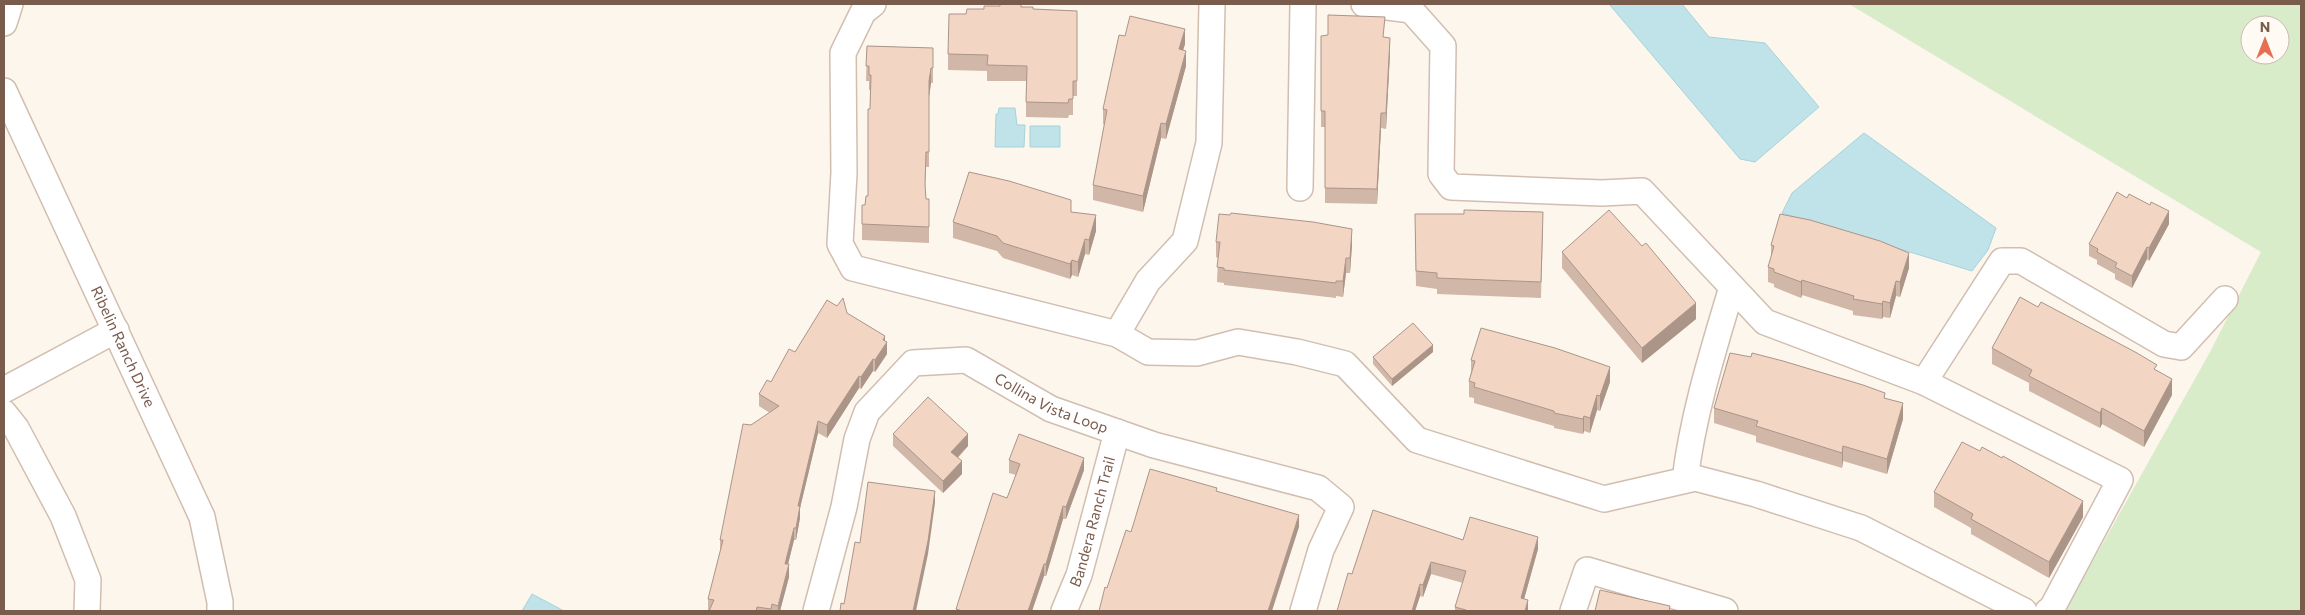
<svg xmlns="http://www.w3.org/2000/svg" width="2305" height="615" font-family="Commissioner,sans-serif">
<style>
.green{fill:#d8ecc9;fill-rule:evenodd}
.water{fill:#bfe3e8;stroke:#a5d3da}
.lines{fill:none;stroke-linecap:round;stroke-linejoin:round}
.minor-casing{stroke:#d1beb0;stroke-width:28}
.minor{stroke:#fff;stroke-width:25}
.wall{fill:#d1b7a8}
.shaded-wall{fill:#aa9588}
.building{fill:#f3d5c3;stroke:#aa9588}
.labels{text-anchor:middle;stroke-width:4;stroke-linejoin:round;paint-order:stroke}
.street-label{font-size:15px;fill:#7a5c4d;stroke:#fffaf3}
</style>
<rect width="100%" height="100%" fill="#fdf6ec"/>
<path class="green" d="M1849,4H2301V611H2065L2210,352L2261,252ZM2250,25H2280V55H2250Z"/>
<path class="water" d="M1609,4H1682L1709,37L1765,43L1819,107L1755,162L1740,159Z
M999,108H1015L1017,125H1025L1024,147H995L996,114H998Z
M1030,126H1060V147H1030Z
M1864,133L1996,228L1988,250L1972,271L1782,213L1792,193Z
M532,594L564,611H522Z"/>
<g class="lines">
<g class="minor-casing">
<g id="minor">
<path d="M873,4L863,12L843,53L844,173L840,244L853,268L1117,334"/>
<path d="M1212,4L1209,143L1185,241L1148,281L1117,334L1148,352L1197,353L1238,342L1297,352L1345,364L1417,440L1604,499L1695,478L1756,494L1861,528L2024,611"/>
<path d="M1364,4L1411,10L1443,46L1441,174L1451,187L1602,193L1642,191L1765,322L1924,382L2120,480L2051,610L2048,611"/>
<path d="M4,23L10,4"/>
<path id="s1" d="M4,91L202,517L220,602V611"/>
<path d="M1300,188L1303,4"/>
<path d="M1924,382L2002,261H2021L2164,344L2181,347L2225,299"/>
<path d="M4,390L116,330"/>
<path d="M4,413L16,428L63,516L88,580L87,611"/>
<path d="M1685,480C1693,414 1713,351 1732,287"/>
<path id="s2" d="M816,611L844,507L857,439L867,412L913,363L966,360L1051,409L1154,445L1318,488L1341,507L1321,550L1303,611"/>
<path id="s3" d="M1064,611L1079,575L1117,432"/>
<path d="M1573,611L1587,570L1725,611"/>
</g>
</g>
<use href="#minor" class="minor"/>
</g>
<path class="wall" d="M1000,6L1021,7L1033,9L1077,11V96H1073V115H1069L1068,118L1026,117V81H987V71L948,70V54L966,14L984,9Z
M1384,37L1390,53L1386,129L1381,128L1377,204L1325,203V127H1321V87Z
M1185,44L1183,50L1186,66L1166,139L1161,138L1143,212L1093,200V185L1105,125L1103,124V109Z
M867,46L933,48V83H931L929,97V167H926L925,189L926,199H929V243L862,240V205H865L868,196L870,109V90H869V81H866Z
M2127,198L2169,224L2149,261L2147,259L2132,288L2115,279V274L2097,264V260L2089,256V244Z
M1071,212L1096,231L1089,255L1085,254L1078,277L1072,275L1070,279L1003,258L997,251L953,238V222Z
M1543,228L1541,298L1437,294V289L1416,286L1415,230Z
M1216,242L1352,245L1350,273H1346L1343,297L1336,296V298L1224,285V283L1217,282L1218,258L1216,257Z
M1771,245L1909,268L1900,297L1896,296L1890,318L1883,317L1882,319L1853,315V311L1802,295L1801,298L1774,287V284L1768,282V267L1771,259Z
M1562,252L1696,319L1642,363L1562,268Z
M847,313L885,341L887,354L875,372L873,371L861,389L859,388L827,438L818,433L800,508V518L796,540H794L788,564L789,577L780,611H708V599L720,552V540L751,425L770,413L759,406V394L771,382L795,352Z
M1992,348L2157,370L2172,395L2144,447L2102,424L2100,428L2029,391V383L1992,364Z
M1433,352L1392,386L1373,364V357Z
M1471,360L1610,382L1600,411L1597,410L1590,433L1584,431L1583,434L1554,428V426L1474,403V398L1469,397V381L1471,373Z
M1885,398L1903,419L1887,474L1843,461L1842,468L1756,442V436L1714,423V408Z
M893,434L968,446L958,458L962,474L943,493L893,446Z
M1009,460L1084,470L1066,519H1063L1046,576H1044L1032,611H956V609L1007,498L1016,475L1009,473Z
M1934,492L2083,517L2049,578L1971,534V528L1934,507Z
M1463,540L1538,549L1524,599L1528,611H1455V607L1463,583L1431,574L1423,597L1420,596L1415,611H1337L1352,574Z"/>
<path class="shaded-wall" d="M1185,29V44L1179,64V49Z
M1390,38V53L1386,129V113Z
M1186,51V66L1166,139V124Z
M931,68V83L929,97V167V81Z
M1381,113V128L1377,204V189Z
M1161,123V138L1143,212V196Z
M2169,211V224L2149,261V248Z
M1096,215V231L1089,255V240Z
M1352,229V245L1350,273V258Z
M1085,239V254L1078,277V262Z
M2147,247V259L2132,288V276Z
M1909,253V268L1900,297V282Z
M1346,258V273L1343,297V281Z
M1072,260V275L1070,279V264Z
M1802,280V295L1801,298V282Z
M1896,281V296L1890,318V303Z
M1883,301V317L1882,319V304Z
M1696,303V319L1642,363V348Z
M885,336V345L887,342V354L875,372V360L883,340Z
M1433,345V352L1392,386V379Z
M873,359V371L861,389V377Z
M1610,367V382L1600,411V396Z
M859,376V388L827,438V425Z
M2172,379V395L2144,447V431Z
M1597,395V410L1590,433V418Z
M1903,403V419L1887,474V459Z
M2102,408V424L2100,428V413Z
M1584,416V431L1583,434V419Z
M818,421V433L800,508V518L796,540V528L798,506Z
M968,434V446L951,464V452Z
M1843,446V461L1842,468V453Z
M1084,458V470L1066,519V507Z
M962,461V474L943,493V481Z
M935,491V503L928,554L916,611H913Z
M2083,501V517L2049,578V562Z
M1063,506V519L1046,576V564Z
M1299,515V527L1272,611H1268Z
M794,528V540L785,576V564Z
M1538,537V549L1521,610V598Z
M1431,562V574L1423,597V585Z
M789,564V577L780,611H778V606Z
M1044,564V576L1032,611H1028Z
M1420,584V596L1415,611H1412Z
M1528,600V611H1525Z"/>
<path class="building" d="M1000,4H1021V7H1033V9L1077,11V81H1073V99H1069L1068,103L1026,102L1027,66L987,65L988,55L948,54L949,14H966L967,9H984V6H1000Z
M1328,15L1385,17L1383,37L1390,38L1386,113H1381L1377,189L1325,188V111H1321V36L1328,35Z
M1130,16L1185,29L1179,49L1186,51L1166,124L1161,123L1143,196L1093,185L1107,110L1103,109L1119,35L1125,36Z
M867,46L933,48V68H931L929,81V152H926L925,184L926,199H929V227L862,224V205H865L866,196H868V109H870L871,75H869V66H866Z
M969,172L1009,181L1071,200V212L1096,215L1089,240L1085,239L1078,262L1072,260L1070,264L1003,243L997,236L953,222Z
M2117,192L2127,198L2129,194L2150,205L2151,202L2169,211L2149,248L2147,247L2132,276L2115,267L2117,263L2097,252L2098,249L2089,244Z
M1464,210L1543,212L1541,282L1437,278V273L1416,271L1415,214H1464Z
M1609,210L1642,246L1646,243L1696,303L1642,348L1562,252Z
M1231,213L1313,222L1352,229L1350,258H1346L1343,281H1336V283L1224,270V268L1217,267L1220,242H1216L1219,214L1230,215Z
M1780,214L1810,220L1880,241L1909,253L1900,282L1896,281L1890,303L1883,301L1882,304L1853,299L1854,296L1802,280L1801,282L1774,272V269L1768,267L1774,246L1771,245Z
M2020,297L2038,307L2041,302L2137,353L2157,365L2154,369L2172,379L2144,431L2102,408L2100,413L2029,376L2032,370L1992,348Z
M843,298L847,313L885,336L883,340L887,342L875,360L873,359L861,377L859,376L827,425L818,421L798,506H800L796,528H794L785,564H789L778,606L772,604L771,609L757,607L756,611H709L714,600L708,599L723,540H720L743,424L751,425L779,406L759,394L767,380L771,382L789,349L795,352L827,300L837,306Z
M1413,323L1433,345L1392,379L1373,357Z
M1481,328L1555,348L1610,367L1600,396L1597,395L1590,418L1584,416L1583,419L1554,413V411L1474,387L1475,383L1469,381L1475,361L1471,360Z
M1730,353L1751,357L1752,353L1783,361L1863,385L1885,393L1884,398L1903,403L1887,459L1843,446L1842,453L1756,426L1758,421L1714,408Z
M928,397L968,434L951,452L962,461L943,481L893,434Z
M1019,434L1084,458L1066,507L1063,506L1046,564H1044L1028,611H962L956,609L993,493L1007,498L1020,464L1009,460Z
M1962,442L1980,451L1982,447L2002,458L2003,456L2083,501L2049,562L1971,519L1973,514L1934,492Z
M1150,469L1217,488L1216,491L1299,515L1268,611H1099L1105,587L1107,588L1126,530L1131,532Z
M868,482L935,491L928,541L913,611H840L841,603L844,604L855,542L860,543Z
M1373,510L1463,540L1470,517L1538,537L1521,598L1528,600L1525,611H1466V610L1455,607L1466,571L1431,562L1423,585L1420,584L1412,611H1337L1348,573L1352,574Z
M1600,590L1670,606L1669,611H1595Z"/>
<g class="labels">
<g class="street-label">
<text dy="5" stroke="none"><textPath href="#s1" startOffset="282">Ribelin Ranch Drive</textPath></text>
<text dy="5" stroke="none"><textPath href="#s2" startOffset="422">Collina Vista Loop</textPath></text>
<text dy="5" stroke="none"><textPath href="#s3" startOffset="94">Bandera Ranch Trail</textPath></text>
</g>
</g>
<rect width="2305" height="615" fill="none" stroke="#7a5c4d" stroke-width="10"/>
<g transform="translate(2265 40)"><circle r="24" fill="#fffaf3" stroke="#cabbb1"/>
<path d="M0-4L9 19L0 12L-9 19Z" fill="#e76f51"/>
<text y="-8" font-size="14" font-weight="bold" text-anchor="middle" fill="#7a5c4d">N</text>
</g>
</svg>
